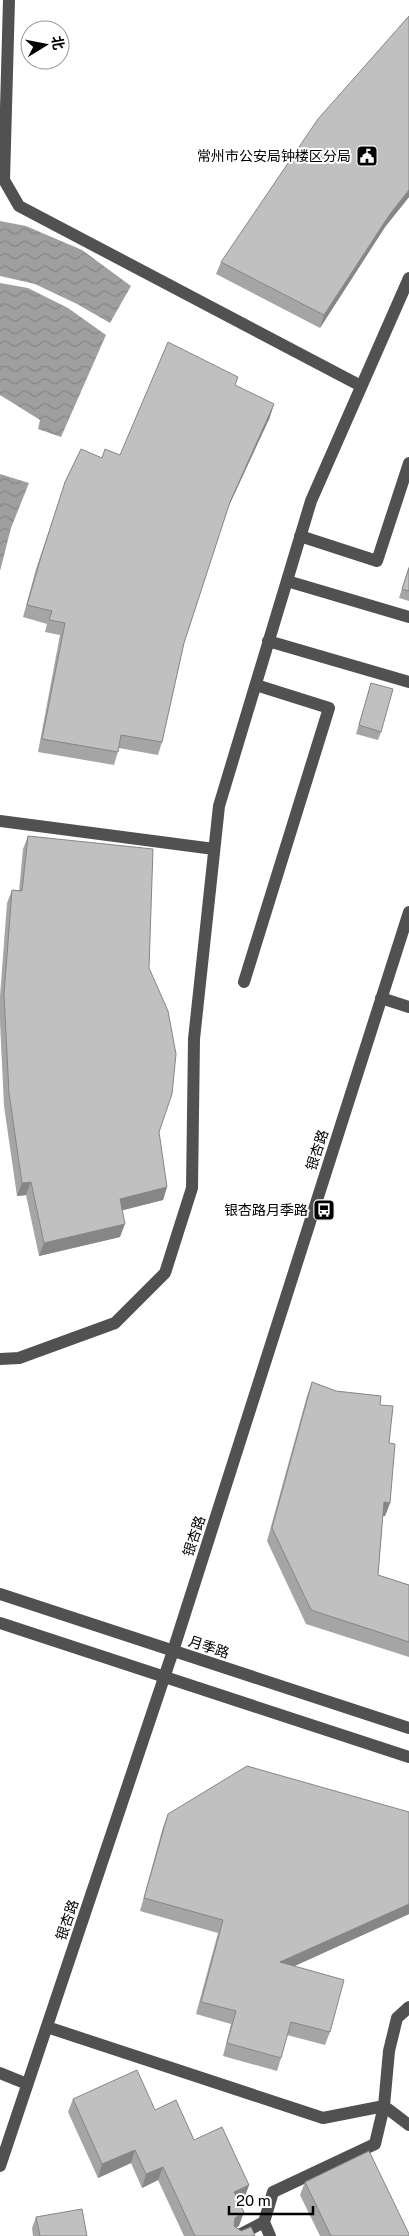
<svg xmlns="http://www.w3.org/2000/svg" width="409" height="2236" font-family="'Public Sans','Noto Sans SC',sans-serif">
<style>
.water{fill:url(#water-waves)}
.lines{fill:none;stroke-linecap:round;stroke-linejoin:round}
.minor{stroke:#515151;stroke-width:12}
.wall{fill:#a5a5a5}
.shaded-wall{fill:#868686}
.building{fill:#c0c0c0;stroke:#868686}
.labels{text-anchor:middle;stroke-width:4;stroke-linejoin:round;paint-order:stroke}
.poi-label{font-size:14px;fill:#000;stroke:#fff;text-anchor:end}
.street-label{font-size:14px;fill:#000;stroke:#fff}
</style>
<defs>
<pattern id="water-waves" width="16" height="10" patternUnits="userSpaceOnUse" patternTransform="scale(1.25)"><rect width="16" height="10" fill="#9f9f9f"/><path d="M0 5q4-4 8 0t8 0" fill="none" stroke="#878787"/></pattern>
</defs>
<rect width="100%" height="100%" fill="#fff"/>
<path class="water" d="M0,221L26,226L82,250L131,286L110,323L77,304L35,284L0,276Z
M0,283L28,288L68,308L106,335L61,437L38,429L40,420L0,395Z
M0,474L29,483L11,528L0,571Z"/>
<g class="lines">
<path class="minor" d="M9,0L4,180L19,206L361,386
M300,536L377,561L409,463
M287,581L409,617
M268,641L409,682
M0,821L214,849
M244,982L329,708L256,685
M381,998L409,1007
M0,1359L19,1358L115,1323L165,1273L192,1188L194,1039L219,806L311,501L409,278
M0,1594L409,1728
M0,1623L409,1757
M47,2027L323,2118L384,2106L409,2125
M0,2073L27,2084
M0,2166L173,1651L409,912
M264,2222L270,2236
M237,2236L264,2222L273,2192L375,2144L384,2106L389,2051L397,2018L409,2007"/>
</g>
<path class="wall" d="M409,16V197L385,227L320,328L216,274L221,262Z
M235,386L270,417L227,510L184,643L162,742L158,755L119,748L114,765L38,752L60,635L45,632L47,624L23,617L36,569L61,495L102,458L120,455Z
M409,566V601L399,598Z
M371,683L381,732L378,740L356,734Z
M28,836L149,968L159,1132L167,1187L163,1200L122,1210L120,1237L39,1256L26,1195L17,1196L4,1106L0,1022V996L7,903L12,890L19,891L23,849Z
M312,1382L336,1391L380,1405L389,1443L390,1503L385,1516H383L378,1575L409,1585V1657L306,1624L267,1541L307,1396Z
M409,1812V1914L294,1966L330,2032L325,2045L287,2035L281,2058L277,2071L223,2056L231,2024L196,2014L218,1933L140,1911L163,1827L168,1814Z
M73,2099L155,2110L194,2140L249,2185L244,2199L238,2201L239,2226L236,2227L241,2231L255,2236H184L158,2180L142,2188L131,2163L98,2178L68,2112Z
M305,2182L409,2236H320L300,2195Z
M36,2217L87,2236H33L32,2228Z"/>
<path class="shaded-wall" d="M409,190V197L385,227L320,328L324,315L390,214Z
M274,404L270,417L225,514L230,502Z
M31,1182L26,1195L17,1196L22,1183Z
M167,1187L163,1200L116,1212L120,1199Z
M125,1224L120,1237L39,1256L44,1243Z
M384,1502L390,1503L385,1516H379Z
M409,1904V1914L275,1975L280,1962Z
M135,2150L131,2163L98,2178L102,2164Z
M163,2167L158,2180L142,2188L146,2174Z
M249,2185L244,2199L229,2205L234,2192Z
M244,2212L239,2226L230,2231L235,2218Z"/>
<path class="building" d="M409,16V190L390,214L324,315L221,262L318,119Z
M168,342L238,377L235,385L274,404L230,502L184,643L162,742L121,735L118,752L42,739L65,623L49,620L52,611L27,605L41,557L65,482L81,449L102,458L105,449L120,455Z
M409,568V591L402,589Z
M371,683L393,689L381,732L359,725Z
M28,836L153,849L149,968L168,1011L176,1054L172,1094L159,1132L167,1187L120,1199L125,1224L44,1243L31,1182L22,1183L9,1093L4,994L12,890L22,891Z
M312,1382L336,1391L381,1396L380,1405L393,1406L389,1443L395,1444L390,1503L384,1502L378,1575L409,1585V1642L311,1610L272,1528Z
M247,1766L409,1812V1904L280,1962L344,1980L330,2032L291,2022L281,2058L227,2043L236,2011L201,2002L223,1920L144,1898L168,1814Z
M137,2070L155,2110L176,2100L194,2140L222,2127L249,2185L234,2192L244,2212L235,2218L234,2226L241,2231L251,2227L255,2236H195L163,2167L146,2174L135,2150L102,2164L73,2099Z
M369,2151L409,2234V2236H331L305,2182Z
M82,2209L87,2236H40L36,2217Z"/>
<defs>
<g id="civic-square" transform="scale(1.125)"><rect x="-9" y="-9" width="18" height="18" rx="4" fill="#000" stroke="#fff"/><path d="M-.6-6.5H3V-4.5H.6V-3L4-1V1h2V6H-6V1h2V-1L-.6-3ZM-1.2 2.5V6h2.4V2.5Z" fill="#fff"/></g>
<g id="bus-square" transform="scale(1.125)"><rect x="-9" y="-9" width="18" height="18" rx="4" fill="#000" stroke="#fff"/><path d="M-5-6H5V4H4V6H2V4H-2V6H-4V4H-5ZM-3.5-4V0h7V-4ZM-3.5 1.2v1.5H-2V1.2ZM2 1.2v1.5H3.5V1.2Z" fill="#fff"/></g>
</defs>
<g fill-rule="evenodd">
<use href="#civic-square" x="367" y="156"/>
<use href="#bus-square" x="324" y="1210"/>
</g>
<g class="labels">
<g class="poi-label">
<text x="351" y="161">常州市公安局钟楼区分局</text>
<text x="308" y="1215">银杏路月季路</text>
</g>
<g class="street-label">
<text transform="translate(317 1150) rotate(-72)" y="5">银杏路</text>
<text transform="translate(194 1536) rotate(-72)" y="5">银杏路</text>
<text transform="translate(209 1647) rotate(18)" y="5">月季路</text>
<text transform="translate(67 1920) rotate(-71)" y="5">银杏路</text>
</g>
</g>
<g transform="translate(45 45) rotate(80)"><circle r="24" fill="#ffffff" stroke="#999999"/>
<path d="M0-4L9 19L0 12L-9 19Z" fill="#000000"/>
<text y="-8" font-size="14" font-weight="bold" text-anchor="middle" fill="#000000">北</text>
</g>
<path d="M229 2206v8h84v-8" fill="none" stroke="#000000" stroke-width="2.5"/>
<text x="236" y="2206" font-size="15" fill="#000000" stroke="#ffffff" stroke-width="4" paint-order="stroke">20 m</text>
</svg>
